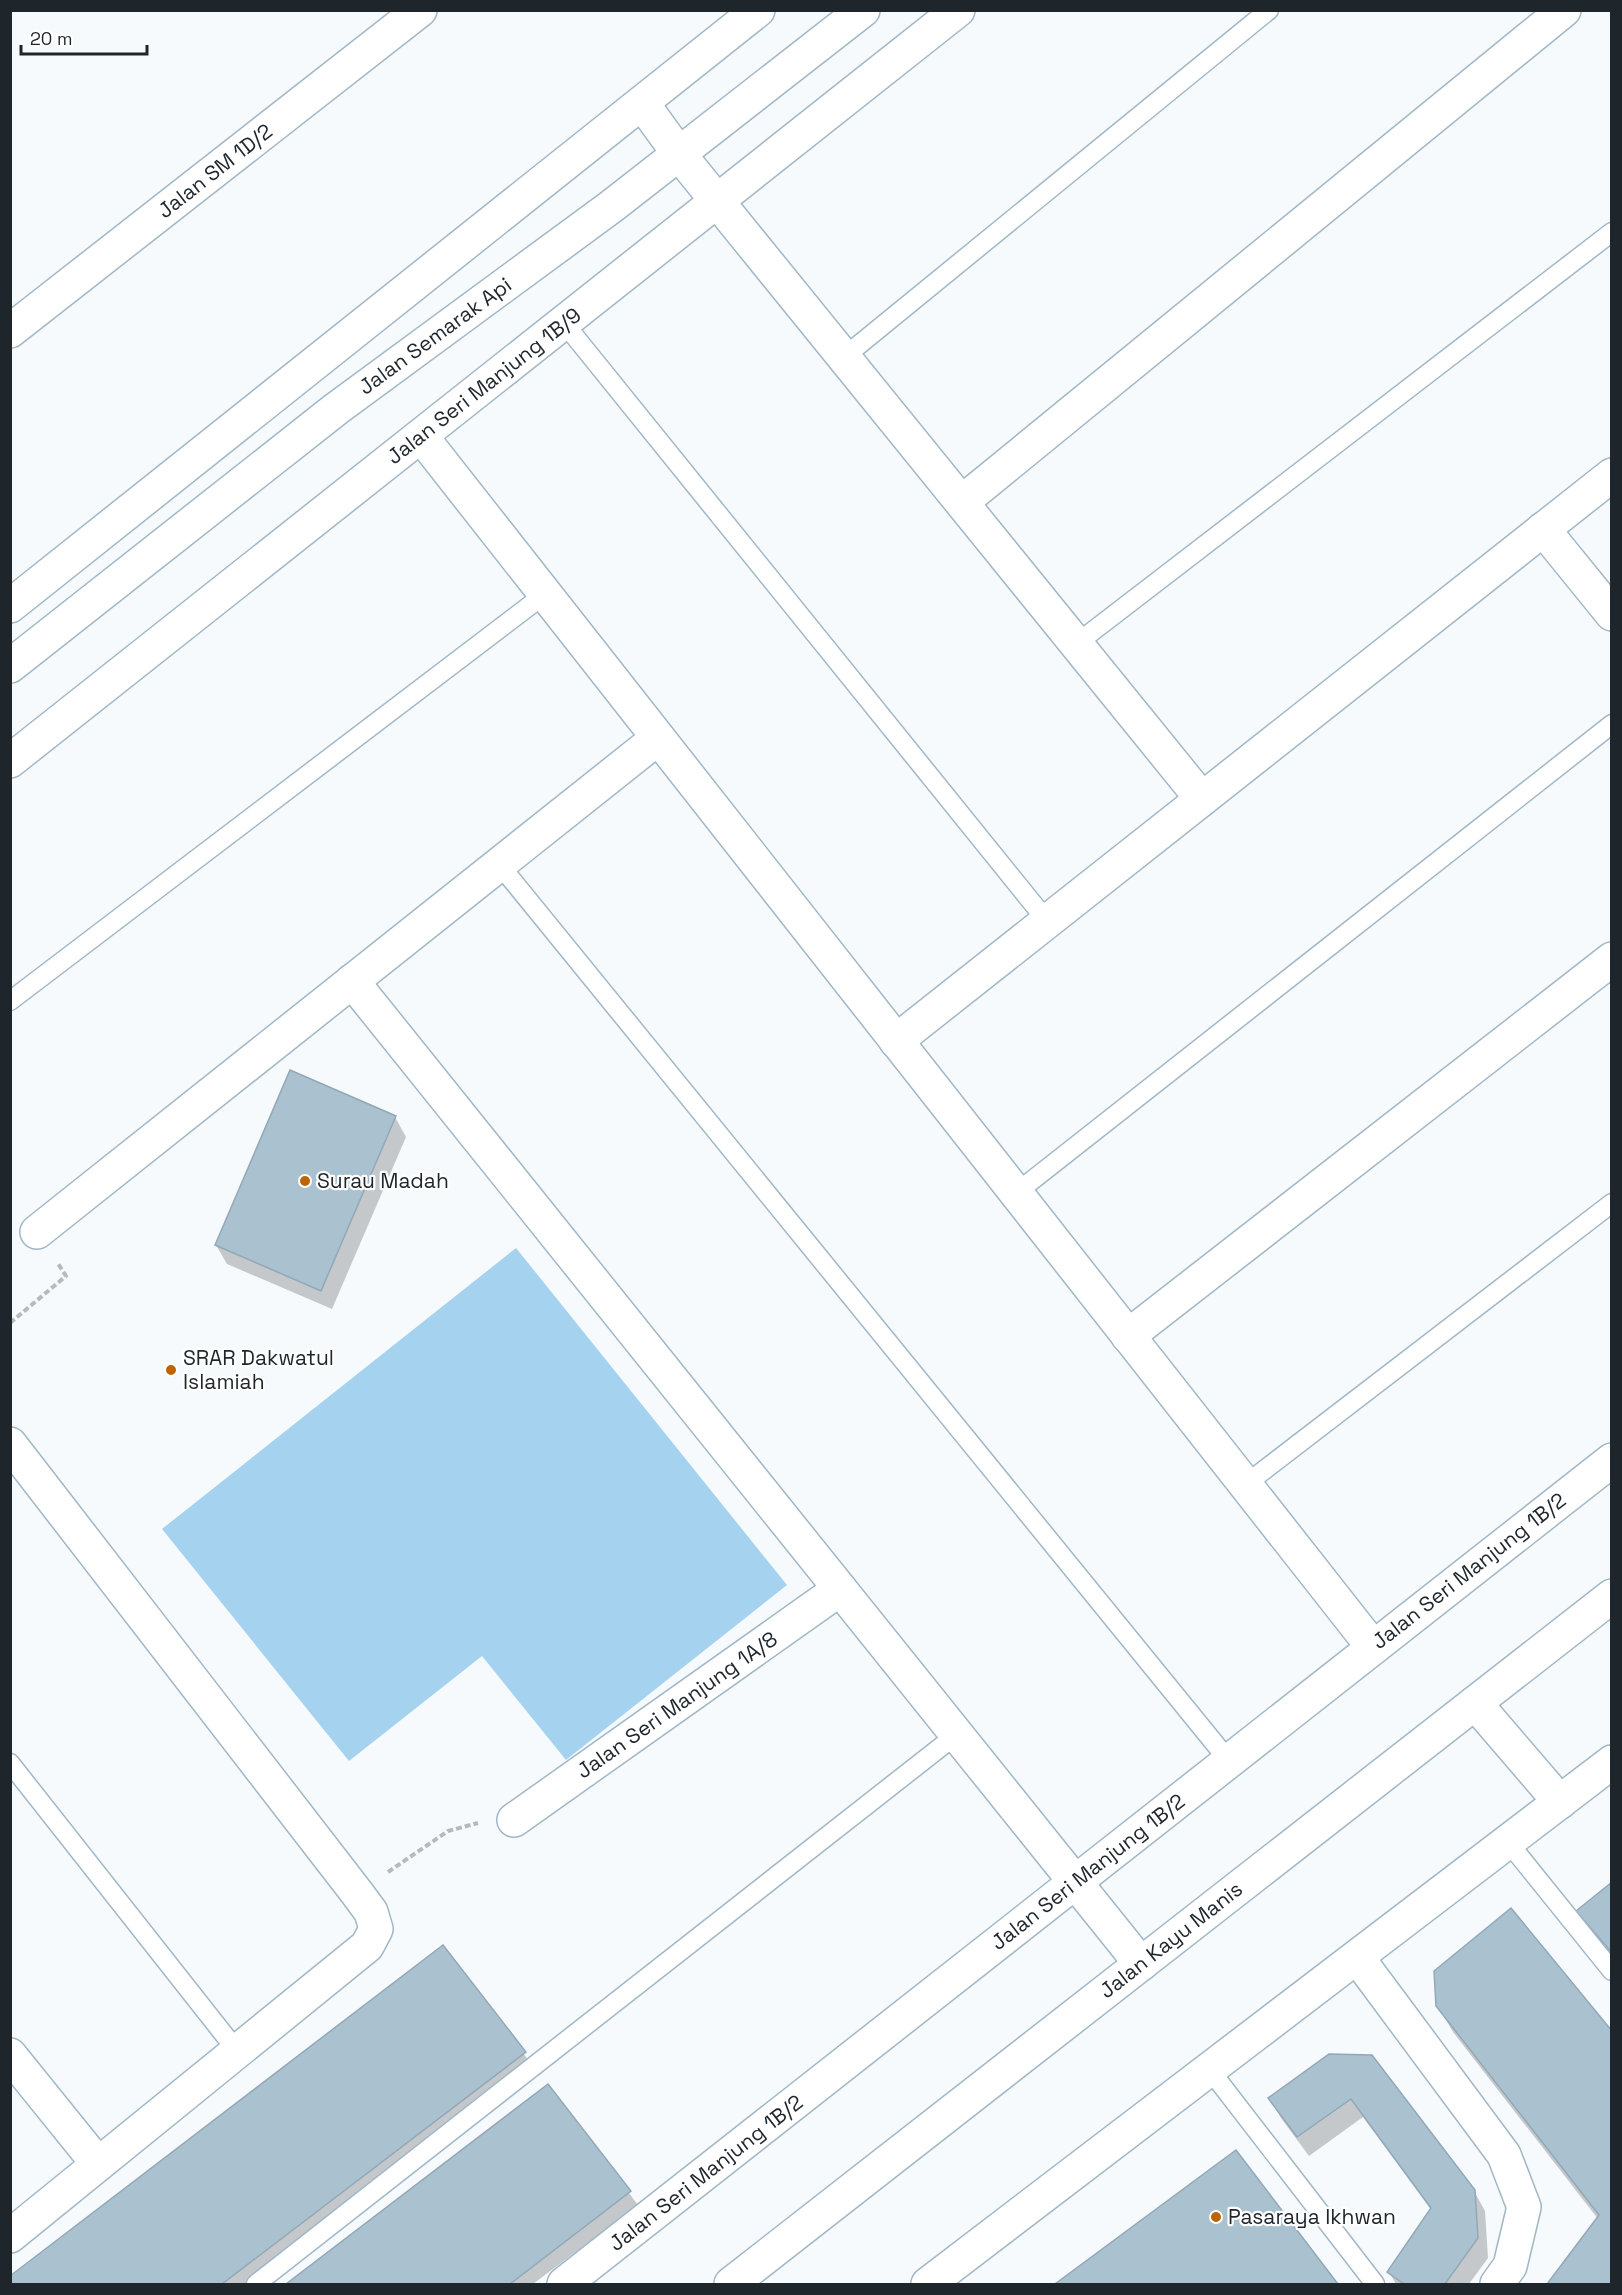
<svg xmlns="http://www.w3.org/2000/svg" width="1622" height="2295" font-family="'Space Grotesk',sans-serif">
<style>
.green{fill:#a5d2ef}
.shadow{fill:#0003}
.building{fill:#aac1cf;stroke:#92a8b7;stroke-width:1.5}
.lines{fill:none;stroke-linecap:round;stroke-linejoin:round}
.lane-casing{stroke:#a1b7c6;stroke-width:21}
.street-casing{stroke:#a1b7c6;stroke-width:36}
.secondary-casing{stroke:#a1b7c6;stroke-width:36}
.path{stroke:#b5babe;stroke-width:4;stroke-dasharray:6 3;stroke-linecap:butt}
.lane{stroke:#fff;stroke-width:18}
.street{stroke:#fff;stroke-width:33}
.secondary{stroke:#fff;stroke-width:33}
.poi-dot{fill:#bd6501;stroke:#fff;stroke-width:2}
.labels{text-anchor:middle;stroke-width:4.5;stroke-linejoin:round;paint-order:stroke}
.street-label{font-size:21px;fill:#1e262c;stroke:#fff}
.poi-label{font-size:21px;fill:#1e262c;stroke:#fff;text-anchor:start}
</style>
<rect width="100%" height="100%" fill="#f6fafd"/>
<path class="green" d="M516,1248L787,1585L566,1760L482,1656L349,1761L162,1529Z"/>
<g class="shadow">
<path d="M395,1117L406,1137L332,1309L227,1264L216,1245Z"/>
<path d="M1612,1883V1959L1592,1936L1578,1911Z"/>
<path d="M443,1947L532,2065L246,2284H10V2278Z"/>
<path d="M1438,2006L1612,2033V2284H1549L1598,2219L1453,2032Z"/>
<path d="M1330,2056L1474,2191L1485,2211L1488,2258L1469,2284H1396L1389,2272L1432,2211L1363,2117L1309,2156L1281,2118L1270,2099Z"/>
<path d="M548,2086L638,2205L533,2284H289Z"/>
<path d="M1236,2152L1336,2284H1057Z"/>
</g>
<g class="building">
<path d="M290,1070L396,1116L321,1291L215,1245Z"/>
<path d="M1612,1882V1953L1576,1911Z"/>
<path d="M1511,1908L1612,2031V2284H1547L1599,2215L1436,2006L1434,1971Z"/>
<path d="M443,1945L526,2052L222,2284H10V2276Z"/>
<path d="M1329,2054L1372,2055L1475,2190L1478,2238L1445,2284H1404L1387,2272L1431,2208L1351,2099L1297,2137L1268,2098Z"/>
<path d="M548,2084L631,2191L510,2284H286Z"/>
<path d="M1236,2150L1338,2284H1055Z"/>
</g>
<g class="lines">
<defs>
<g id="lane">
<path d="M564,323L1047,921"/>
<path d="M844,357L1269,10"/>
<path d="M1076,644L1612,232"/>
<path d="M499,864L1229,1761"/>
<path d="M10,1001L545,594"/>
<path d="M1016,1193L1612,724"/>
<path d="M1246,1484L1612,1203"/>
<path d="M10,1763L237,2051"/>
<path d="M1508,1842L1612,1971"/>
<path d="M1210,2070L1375,2284"/>
<path d="M256,2284L956,1735"/>
</g>
<g id="street">
<path d="M642,103L679,154L1202,799"/>
<path d="M10,331L420,10"/>
<path d="M421,436L1373,1647"/>
<path d="M962,502L1564,10"/>
<path d="M1543,529L1612,614"/>
<path d="M10,761L958,10"/>
<path d="M352,981L1141,1964"/>
<path d="M896,1041L1612,475"/>
<path d="M37,1232L658,738"/>
<path d="M1128,1336L1612,959"/>
<path d="M10,1444L357,1893L371,1912L376,1929L367,1946L10,2236"/>
<path d="M1475,1703L1560,1802"/>
<path d="M514,1820L840,1589"/>
<path d="M1357,1957L1504,2155L1524,2207L1510,2266L1497,2284"/>
<path d="M10,2055L98,2164"/>
<path d="M564,2284L1612,1460"/>
<path d="M928,2284L1612,1762"/>
</g>
<g id="secondary">
<path d="M10,606L758,10"/>
<path d="M10,666L336,409L612,206L863,10"/>
<path d="M731,2284L1612,1596"/>
</g>
</defs>
<use href="#lane" class="lane-casing"/>
<use href="#street" class="street-casing"/>
<use href="#secondary" class="secondary-casing"/>
<g class="path">
<path d="M10,1323L66,1276L57,1262"/>
<path d="M388,1872L448,1831L478,1823"/>
</g>
<use href="#lane" class="lane"/>
<use href="#street" class="street"/>
<use href="#secondary" class="secondary"/>
</g>
<g class="poi-dot">
<circle cx="305" cy="1181" r="6"/>
<circle cx="171" cy="1370" r="6"/>
<circle cx="1216" cy="2217" r="6"/>
</g>
<g class="labels">
<g class="street-label">
<text transform="translate(215 171) rotate(-38)" y="7">Jalan SM 1D/2</text>
<text transform="translate(435 336) rotate(-36)" y="7">Jalan Semarak Api</text>
<text transform="translate(484 386) rotate(-38)" y="7">Jalan Seri Manjung 1B/9</text>
<text transform="translate(1469 1571) rotate(-38)" y="7">Jalan Seri Manjung 1B/2</text>
<text transform="translate(677 1705) rotate(-35)" y="7">Jalan Seri Manjung 1A/8</text>
<text transform="translate(1088 1872) rotate(-38)" y="7">Jalan Seri Manjung 1B/2</text>
<text transform="translate(1171 1940) rotate(-38)" y="7">Jalan Kayu Manis</text>
<text transform="translate(706 2173) rotate(-38)" y="7">Jalan Seri Manjung 1B/2</text>
</g>
<g class="poi-label">
<text x="317" y="1188">Surau Madah</text>
<text x="183" y="1365">SRAR Dakwatul<tspan x="183" dy="24">Islamiah</tspan></text>
<text x="1228" y="2224">Pasaraya Ikhwan</text>
</g>
</g>
<rect width="1622" height="2295" fill="none" stroke="#1e262c" stroke-width="24"/>
<path d="M21 45v9h126v-9" fill="none" stroke="#1e262c" stroke-width="3"/>
<text x="30" y="45" font-size="18" fill="#1e262c" stroke="#ffffff" stroke-width="4.5" paint-order="stroke">20 m</text>
</svg>
